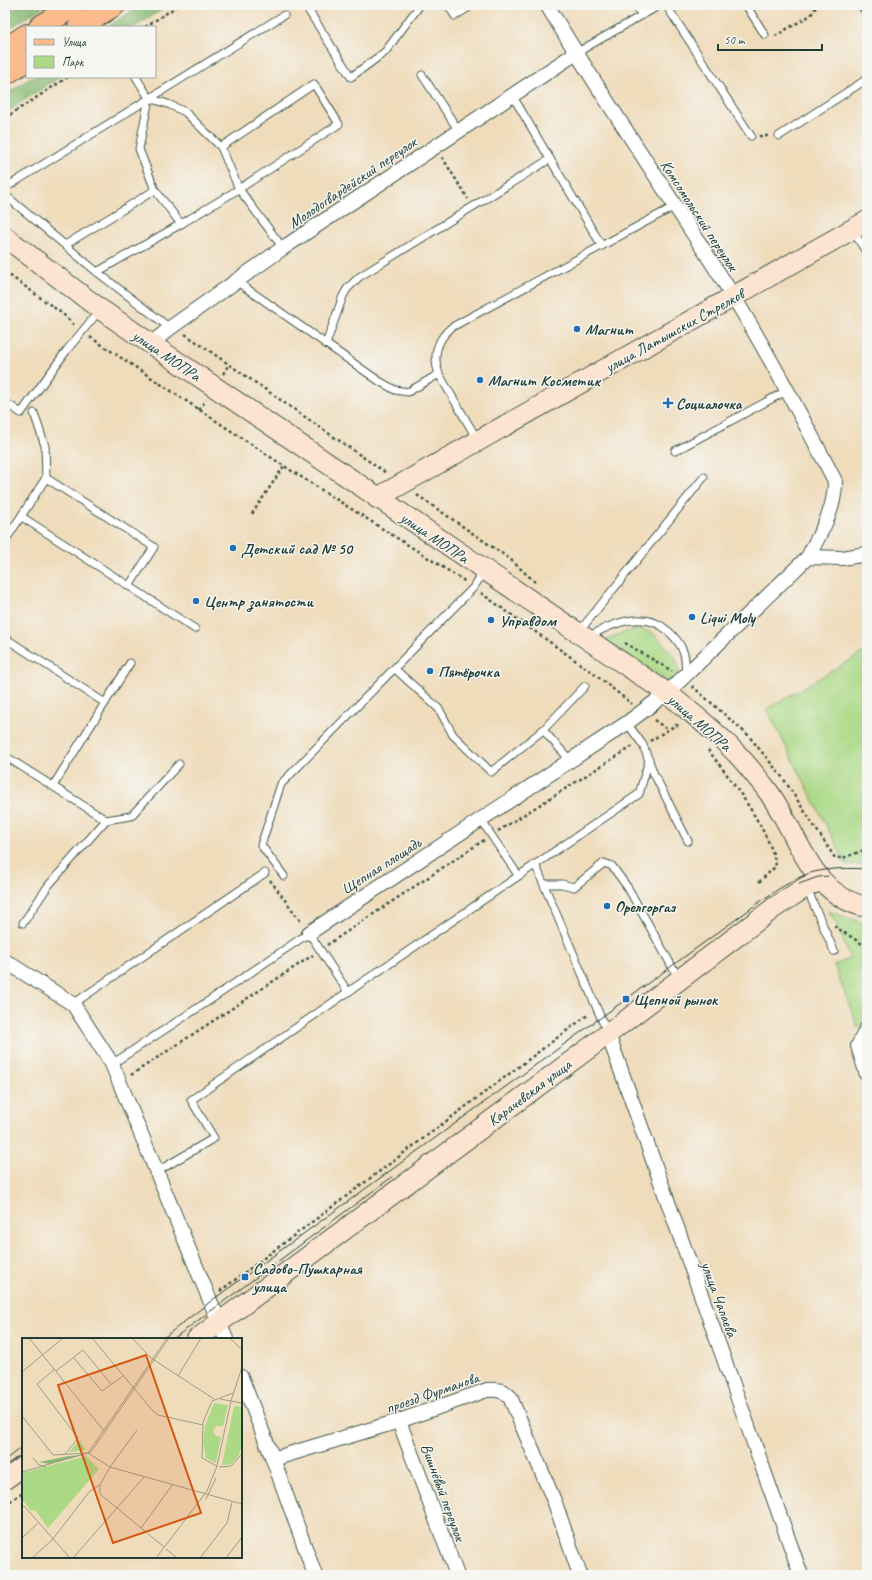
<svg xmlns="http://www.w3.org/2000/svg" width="872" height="1580" font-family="Caveat,sans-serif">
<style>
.green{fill:#abd986;stroke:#658b5d}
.forest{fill:#88b973;stroke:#547b54}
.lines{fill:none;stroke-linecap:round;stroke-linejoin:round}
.lane-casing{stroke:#3e5548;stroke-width:9}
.street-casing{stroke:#3e5548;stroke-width:16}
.secondary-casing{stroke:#3e5548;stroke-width:22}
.primary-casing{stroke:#3e5548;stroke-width:24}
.path{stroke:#3e5548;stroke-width:2.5;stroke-dasharray:3 3;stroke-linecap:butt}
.lane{stroke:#fff;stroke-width:7}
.street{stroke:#fff;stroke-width:14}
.secondary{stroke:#fde4d1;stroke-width:20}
.primary{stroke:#fbbb8d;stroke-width:22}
.tram{stroke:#1f3d34;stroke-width:1}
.poi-dot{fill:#1f6fb2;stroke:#f6f6f2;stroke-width:1.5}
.labels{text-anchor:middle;stroke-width:3;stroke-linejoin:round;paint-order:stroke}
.street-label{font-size:16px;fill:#1f3d34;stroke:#f6f6f2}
.poi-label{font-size:16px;font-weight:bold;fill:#1f3d34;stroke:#f6f6f2;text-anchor:start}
.inset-road{fill:none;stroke:#9c9c85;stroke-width:1}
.view{fill:#d45610;fill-opacity:0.15;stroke:#d45610;stroke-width:2}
.inset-edge{fill:none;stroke:#1f3d34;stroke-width:2}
</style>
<rect width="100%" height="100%" fill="#f6f6f2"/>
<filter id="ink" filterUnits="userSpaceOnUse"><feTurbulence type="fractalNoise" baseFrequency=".025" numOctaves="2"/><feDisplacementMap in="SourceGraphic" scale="8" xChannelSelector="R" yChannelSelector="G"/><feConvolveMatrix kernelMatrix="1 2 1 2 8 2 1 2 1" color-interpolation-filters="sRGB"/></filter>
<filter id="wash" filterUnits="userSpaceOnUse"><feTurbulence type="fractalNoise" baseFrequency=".012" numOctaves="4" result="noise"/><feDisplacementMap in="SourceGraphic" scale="16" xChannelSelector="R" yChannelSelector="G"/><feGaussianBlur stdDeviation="0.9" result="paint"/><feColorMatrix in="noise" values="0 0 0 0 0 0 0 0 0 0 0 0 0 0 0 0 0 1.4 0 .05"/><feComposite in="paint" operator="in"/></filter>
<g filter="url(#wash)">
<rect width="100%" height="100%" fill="#efdcbb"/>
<g class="green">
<path d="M639,629L653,633L675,657L679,672L668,682L606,640L625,632Z"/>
<path d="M867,650V865L846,864L767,709Z"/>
<path d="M828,911L867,924V1023L858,1028L834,965L850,958L836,923Z"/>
</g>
<g class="forest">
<path d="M21,5H46L5,31V15Z"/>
<path d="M140,5H169L135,27H107Z"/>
<path d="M32,77H59L5,113V95Z"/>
</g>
</g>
<g filter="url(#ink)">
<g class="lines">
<defs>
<g id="lane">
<path d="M305,5L351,77L385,52L420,5"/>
<path d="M448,5L455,16L472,5"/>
<path d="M635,5L642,15"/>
<path d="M666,5L751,136"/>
<path d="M746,5L765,35"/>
<path d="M861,5L867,14"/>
<path d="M5,8L9,5"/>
<path d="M576,53L660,5"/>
<path d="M422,75L459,131"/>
<path d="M136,77L149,98L168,104L185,112L221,147L239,189L283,248"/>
<path d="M149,98L139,149L155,190L181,224"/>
<path d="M779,136L867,79"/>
<path d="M550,159L602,246"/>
<path d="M5,188L284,15"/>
<path d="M5,195L97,272L170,328"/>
<path d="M853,231L867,253"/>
<path d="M65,245L155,190"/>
<path d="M97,272L181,224L239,189L339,124L314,84L221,147"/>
<path d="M236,281L379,381L395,390L408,392L439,374C432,356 437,339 452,327L675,206"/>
<path d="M326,344L343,296L347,289L359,277L550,159L512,95"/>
<path d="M439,374L477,439"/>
<path d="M5,402L21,413L67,350L99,311"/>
<path d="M675,451L788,390"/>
<path d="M22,517L129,586L154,547L46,478"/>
<path d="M5,541L46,478L45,446L34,413"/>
<path d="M129,586L195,629"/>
<path d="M578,633L704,477"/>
<path d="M588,637C612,623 645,609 668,631C675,637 681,644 684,654C686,660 685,669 686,675"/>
<path d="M5,638L105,703"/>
<path d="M395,669L439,709L453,735L491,772L543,730L585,686"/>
<path d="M627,723L643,745L654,774L688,841"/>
<path d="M543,730L570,760"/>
<path d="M5,756L106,820L48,886L23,923"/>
<path d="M53,786L130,663"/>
<path d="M106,820L131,816L179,764"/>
<path d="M481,820L518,875"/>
<path d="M535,864L607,1032"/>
<path d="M284,876L261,845L281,784L473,588L485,571"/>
<path d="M544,884H562L574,887L604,863L612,866L628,888L679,979"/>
<path d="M807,889L834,951"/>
<path d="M348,992L639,794L649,760"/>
<path d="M73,1004L265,873"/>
<path d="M112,1064L213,998L309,933L348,992L191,1100L214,1138L158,1171"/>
</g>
<g id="street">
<path d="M547,5C606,104 672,198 733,296C770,356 803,419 835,481C835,511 821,531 808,557"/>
<path d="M151,344L170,328L283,248L576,53"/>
<path d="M309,933L627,723L667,693L808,557L842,558L867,554"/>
<path d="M5,961L73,1004L112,1064L226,1339"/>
<path d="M867,1028L858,1046L867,1075"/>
<path d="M608,1034L801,1575"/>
<path d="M241,1377L273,1459L315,1575"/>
<path d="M399,1421L457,1575"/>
<path d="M273,1459L399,1421L487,1390C497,1389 503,1390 510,1397L555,1503L580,1575"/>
</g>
<g id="secondary">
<path d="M5,237L100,309L151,344L667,693C691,712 715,731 736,753C746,763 755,775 764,786C798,828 807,895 867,907"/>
<path d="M377,498L867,221"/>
<path d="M197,1339L608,1034L775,907L806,887L821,880"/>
<path d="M5,1479L23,1466"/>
</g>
<g id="primary">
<path d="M40,27L75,5"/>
<path d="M79,27L114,5"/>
<path d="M5,49L27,35"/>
<path d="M5,74L27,60"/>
</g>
</defs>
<use href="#lane" class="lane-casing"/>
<use href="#street" class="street-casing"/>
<use href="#secondary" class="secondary-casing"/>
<use href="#primary" class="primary-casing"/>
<g class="path">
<path d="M145,27L179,5"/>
<path d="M775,36L811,15L817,5"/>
<path d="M5,118L68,77"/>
<path d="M759,136H770"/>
<path d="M442,157L468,199"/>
<path d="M5,272L63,314L75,326"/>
<path d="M185,334L386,473"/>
<path d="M90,337L284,466L466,582"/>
<path d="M223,374L229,364"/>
<path d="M199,410L206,400"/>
<path d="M417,495L510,559L535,582"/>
<path d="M252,514L284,466"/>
<path d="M481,593L593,673L632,704"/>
<path d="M625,643L672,671"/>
<path d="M692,686L748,735L783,778L835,858H843L867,849"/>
<path d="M654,720L668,730"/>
<path d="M650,741L676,725L681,726"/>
<path d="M708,750C730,778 771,832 776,866L759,882"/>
<path d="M498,831L633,746"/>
<path d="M270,880L302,923"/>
<path d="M834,926L867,947"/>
<path d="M327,945L484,840"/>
<path d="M131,1075L313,955"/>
<path d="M220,1291L589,1014"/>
<path d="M5,1505L23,1492"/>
</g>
<use href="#lane" class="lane"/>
<use href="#street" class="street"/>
<use href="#secondary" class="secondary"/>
<use href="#primary" class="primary"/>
<g class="tram">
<path d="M799,884L818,877L828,876"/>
<path d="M162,1339L211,1301L768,896C782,887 798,876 814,872C831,868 850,868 867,869"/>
<path d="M173,1339L392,1177"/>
<path d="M5,1460L23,1446"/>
<path d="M5,1468L23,1454"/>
</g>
</g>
</g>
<g class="poi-dot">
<circle cx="577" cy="329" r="4"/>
<circle cx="480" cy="380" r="4"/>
<path d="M666 397h4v4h4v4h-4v4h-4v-4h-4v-4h4z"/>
<circle cx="233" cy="548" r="4"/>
<circle cx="196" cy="601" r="4"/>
<circle cx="692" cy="617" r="4"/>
<circle cx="491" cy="620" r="4"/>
<circle cx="430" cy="671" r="4"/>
<circle cx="607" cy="906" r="4"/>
<rect x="622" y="995" width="8" height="8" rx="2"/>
<rect x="241" y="1273" width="8" height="8" rx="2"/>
</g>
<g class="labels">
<g class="street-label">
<text transform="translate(352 182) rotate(-34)" y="6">Молодогвардейский переулок</text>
<text transform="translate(700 215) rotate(57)" y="6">Комсомольский переулок</text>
<text transform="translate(674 330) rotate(-29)" y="6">улица Латышских Стрелков</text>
<text transform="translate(167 355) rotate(34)" y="6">улица МОПРа</text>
<text transform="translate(435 537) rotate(34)" y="6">улица МОПРа</text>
<text transform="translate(700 722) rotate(41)" y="6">улица МОПРа</text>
<text transform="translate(381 865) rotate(-33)" y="6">Щепная площадь</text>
<text transform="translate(529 1092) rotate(-37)" y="6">Карачевская улица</text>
<text transform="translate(720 1299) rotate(70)" y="6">улица Чапаева</text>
<text transform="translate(432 1392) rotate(-19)" y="6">проезд Фурманова</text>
<text transform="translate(444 1492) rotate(70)" y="6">Вишнёвый переулок</text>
</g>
<g class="poi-label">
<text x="585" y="335">Магнит</text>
<text x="488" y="386">Магнит Косметик</text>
<text x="676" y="409">Социалочка</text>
<text x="241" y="554">Детский сад № 50</text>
<text x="204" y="607">Центр занятости</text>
<text x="700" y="623">Liqui Moly</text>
<text x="499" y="626">Управдом</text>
<text x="438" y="677">Пятёрочка</text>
<text x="615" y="912">Орелгоргаз</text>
<text x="634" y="1005">Щепной рынок</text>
<text x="253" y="1274">Садово-Пушкарная<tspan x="253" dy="18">улица</tspan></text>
</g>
</g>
<g transform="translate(22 1338)">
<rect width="220" height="220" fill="#efdcbb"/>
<path d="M192,65L206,67L201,88H194L191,92L193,97L199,99L194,125L184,120L181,105L183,88ZM212,68L220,69V107L216,119L209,126L202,127H200ZM57,102L64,112L47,114ZM64,118L77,131L26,190L13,172L9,173L0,161V135Z" fill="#abd986"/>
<path d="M61,117L27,126L17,124L47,118Z" fill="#88b973"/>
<path class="inset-road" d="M7,0L82,93M70,0L130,72L136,77L181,87M110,0L129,20L192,61M208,0L220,12M51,19L80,53L101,38M33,31L15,46L56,100L43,116M34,33L61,12L89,46M0,34L41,0M156,38L179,0M198,61L220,65M0,78L31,117L66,115M66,115L88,129L220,166M66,115L145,0M11,120L17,127L24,129M195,128L180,120L181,84L190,63L211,55M197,129L209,128L220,116M0,134L69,114L147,0M78,147V156L142,209M184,161L194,140M0,168L3,169L48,220M119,190L151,146M0,200L16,185M144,211L155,220M10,220L30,202L68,153L78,147L88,129L115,92M51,220L123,138M134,220L185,153L195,128L209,63L220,29M178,220L205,185L210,164M204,220L220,199"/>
<path class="view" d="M124,17L179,175L91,205L36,47Z"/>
<rect width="220" height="220" class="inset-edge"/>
</g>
<rect width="872" height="1580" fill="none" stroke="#f6f6f2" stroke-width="20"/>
<rect x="26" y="26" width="130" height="52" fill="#f6f6f2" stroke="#a0aca6"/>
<rect x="34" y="39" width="20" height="6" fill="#fbbb8d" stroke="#a0aca6"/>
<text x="62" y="46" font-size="12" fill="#1f3d34">Улица</text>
<rect x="34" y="56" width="20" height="12" fill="#abd986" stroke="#a0aca6"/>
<text x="62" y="66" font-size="12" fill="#1f3d34">Парк</text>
<path d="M718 44v6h104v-6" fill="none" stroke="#1f3d34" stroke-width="2"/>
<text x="724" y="44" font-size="12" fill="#1f3d34" stroke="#f6f6f2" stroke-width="3" paint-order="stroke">50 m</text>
</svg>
